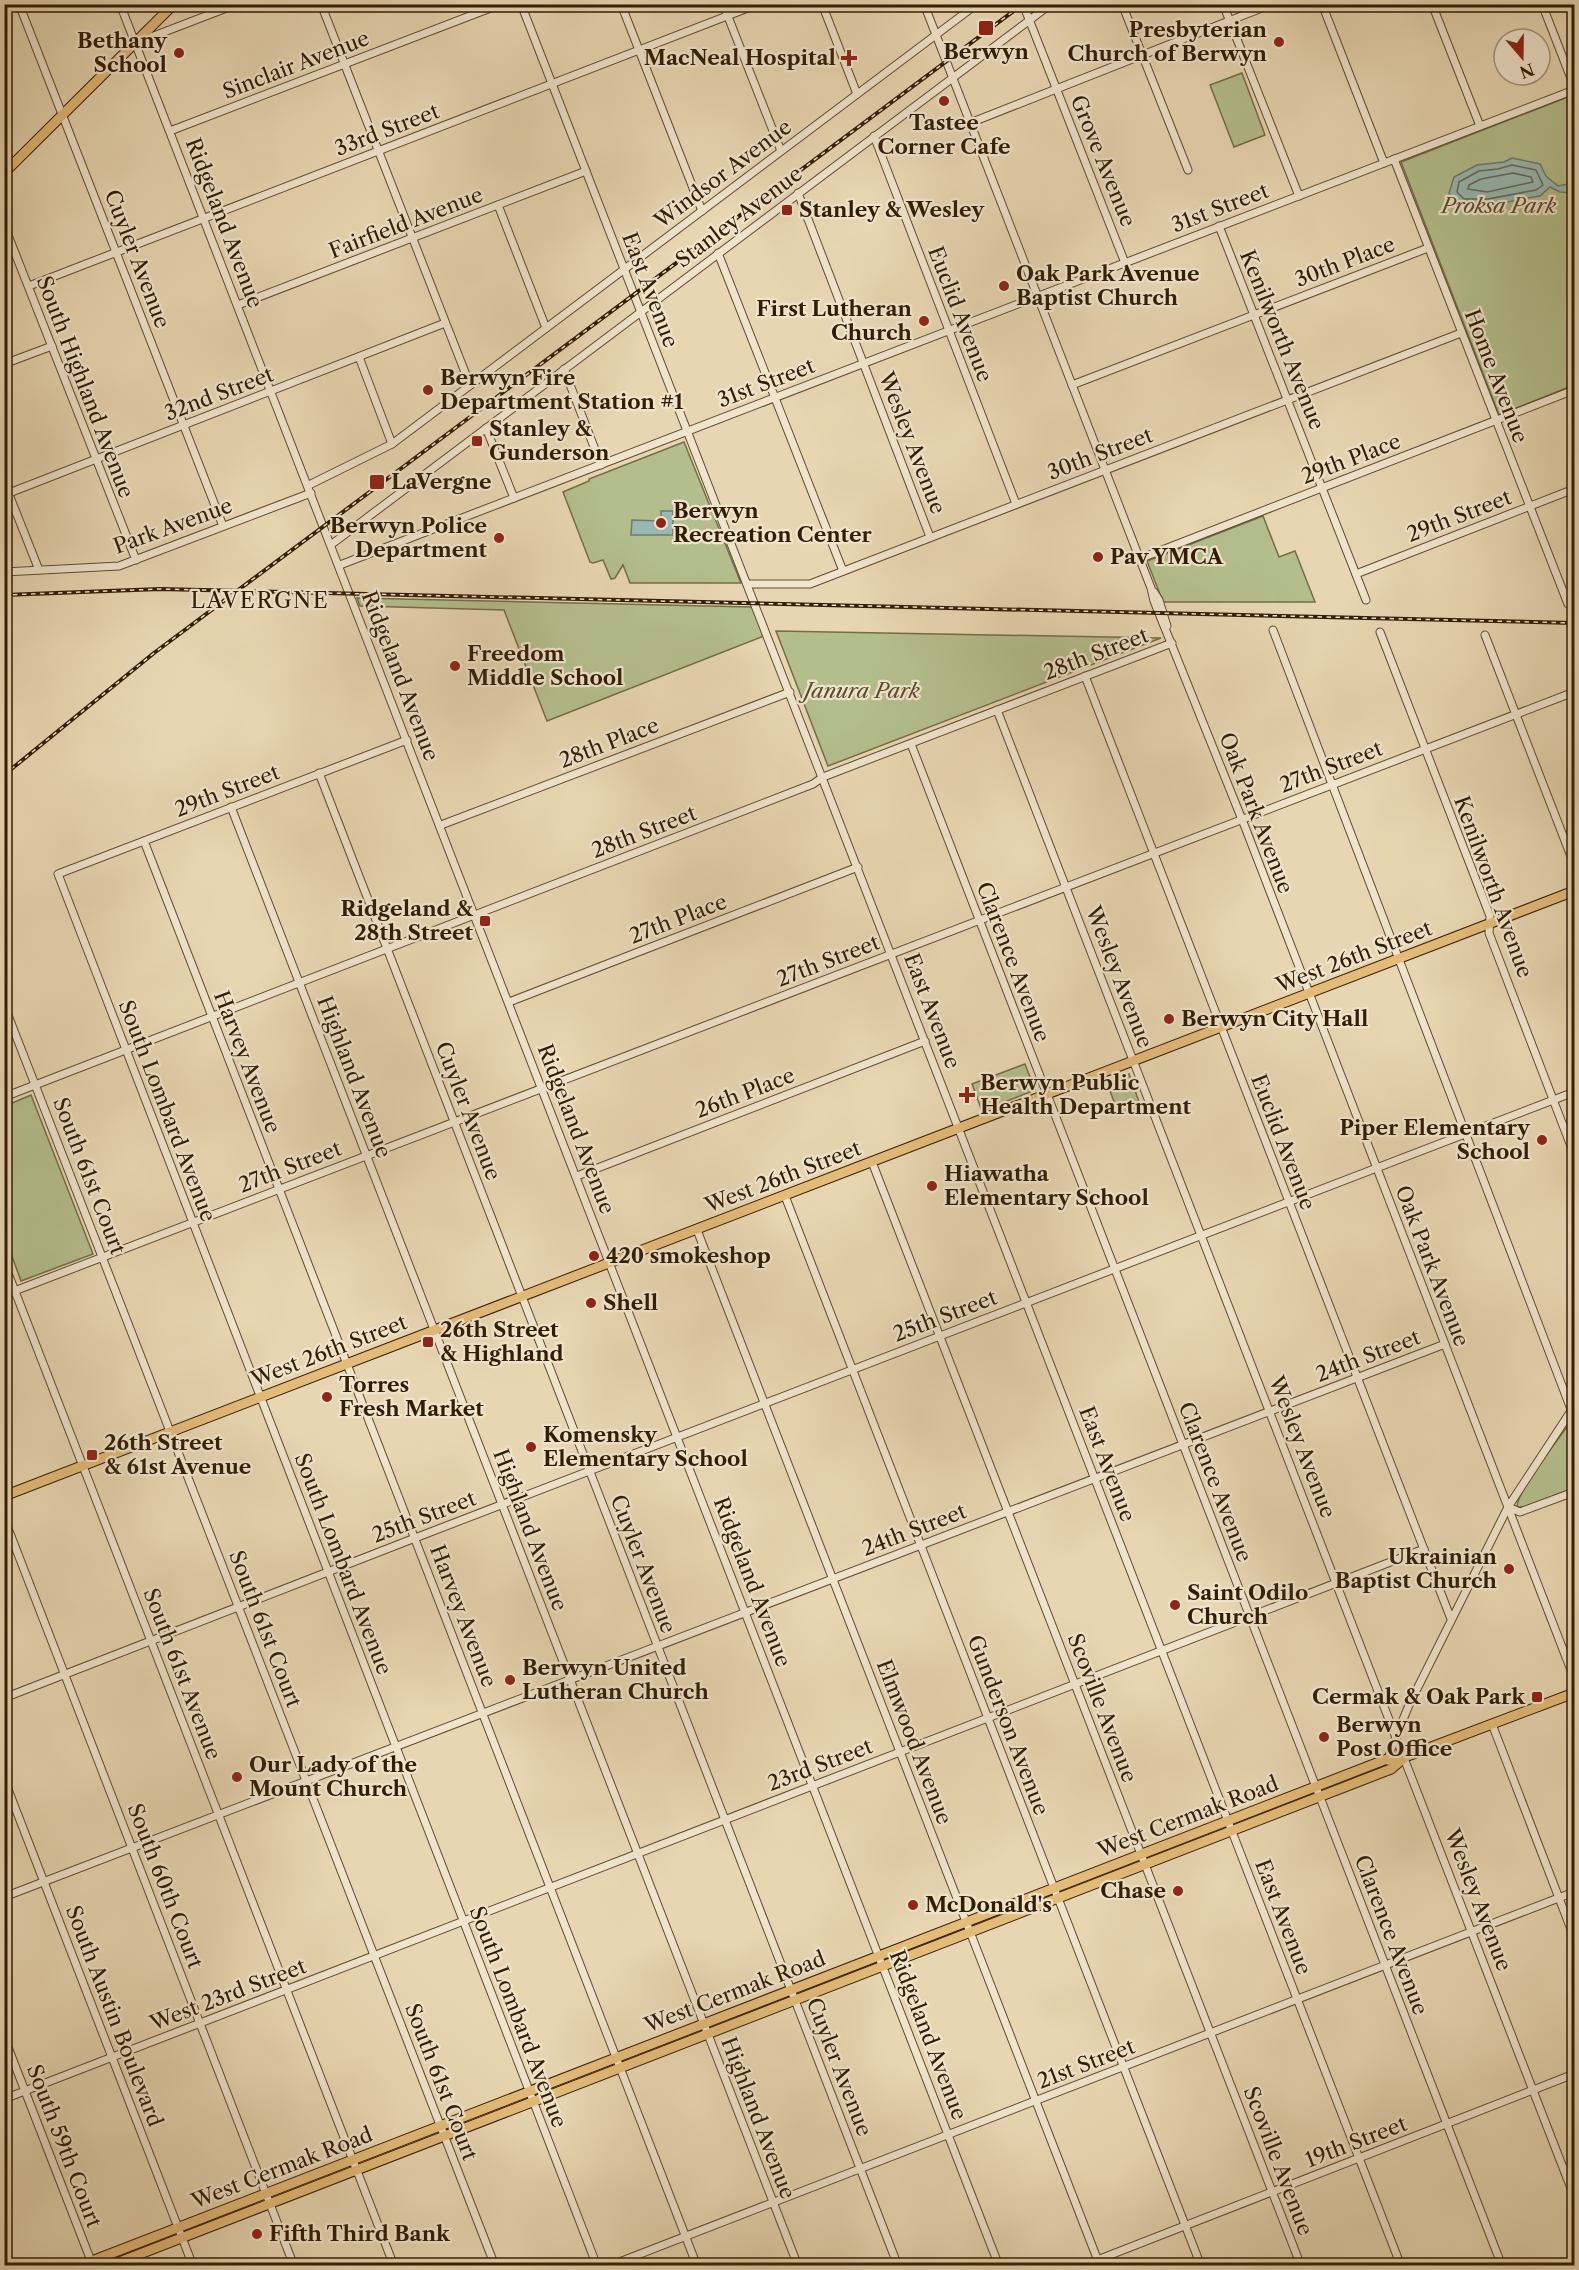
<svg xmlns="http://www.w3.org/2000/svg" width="1579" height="2270" font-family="'Libre Caslon Text',serif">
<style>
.green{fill:#b4be8d;stroke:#736e48;stroke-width:1.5}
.water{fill:#98b8b1;stroke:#6f7a6c;stroke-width:1.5}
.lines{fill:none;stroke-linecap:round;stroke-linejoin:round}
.shore{stroke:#656a5a;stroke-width:1.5}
.minor-casing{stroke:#604b30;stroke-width:9}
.major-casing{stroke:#321d04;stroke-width:11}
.minor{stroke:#f0e4cd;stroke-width:7}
.major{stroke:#e4bb79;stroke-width:9}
.rail-casing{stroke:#321d04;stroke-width:4}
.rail{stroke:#f0e4cd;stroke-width:1.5;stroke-dasharray:4.5;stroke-linecap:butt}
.poi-dot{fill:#8f2418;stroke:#f0e4cd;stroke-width:2}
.labels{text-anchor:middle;stroke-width:4.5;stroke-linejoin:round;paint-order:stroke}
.poi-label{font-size:21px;font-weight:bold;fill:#321d04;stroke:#f0e4cd;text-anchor:start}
.street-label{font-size:21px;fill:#321d04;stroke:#f0e4cd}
.park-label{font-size:21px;font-style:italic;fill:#594d2d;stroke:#f0e4cd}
.neighbourhood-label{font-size:22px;letter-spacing:1.5px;fill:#321d04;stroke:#f0e4cd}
</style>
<rect width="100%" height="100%" fill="#e8d6b2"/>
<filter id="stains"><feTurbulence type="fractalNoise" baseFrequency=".00333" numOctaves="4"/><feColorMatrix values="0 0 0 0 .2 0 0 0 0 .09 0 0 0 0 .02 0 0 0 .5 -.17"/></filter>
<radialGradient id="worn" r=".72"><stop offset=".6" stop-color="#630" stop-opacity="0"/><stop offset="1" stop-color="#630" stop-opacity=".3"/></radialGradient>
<g class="green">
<path d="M1242,73L1265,135L1234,147L1210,85Z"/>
<path d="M1573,95L1574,385L1499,415L1401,162Z"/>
<path d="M684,442L741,583H630L623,565L615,578L611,579L603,560L593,563L590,562L563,492L589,481V479Z"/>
<path d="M1263,516L1279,557L1295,551L1315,602H1163L1147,561Z"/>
<path d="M357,598L752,607L764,636L547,721L504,610L360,606Z"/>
<path d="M776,631L1161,638L828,766Z"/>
<path d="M1025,1064L1035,1090L982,1111L972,1084Z"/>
<path d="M1129,1074L1141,1107L1119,1115L1107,1083Z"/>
<path d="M31,1095L93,1254L21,1281L5,1237V1106Z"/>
<path d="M1571,1427L1574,1429V1488L1524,1507H1517C1517,1491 1555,1444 1566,1428Z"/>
</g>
<g class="water">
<path d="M1512,158L1540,164L1546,176L1558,186L1574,183V193L1560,192L1550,187L1540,196L1533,197L1488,206L1476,204L1462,206L1449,193L1454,177L1477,165L1504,162Z"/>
<path d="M661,511H673V535H631L632,520L661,521Z"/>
</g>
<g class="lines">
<g class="shore">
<path d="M1512,165L1536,170L1543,185L1536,190L1488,199H1464L1457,192L1459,182L1479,171L1498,169Z"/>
<path d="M1513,173L1531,177L1533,182L1487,192L1468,189L1469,185L1481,179Z"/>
</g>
<defs>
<g id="minor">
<path d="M19,4L223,526"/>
<path d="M120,4L999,2266"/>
<path d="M321,4L470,385"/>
<path d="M521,4L1401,2266"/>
<path d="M621,4L702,211"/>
<path d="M723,4L781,151"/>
<path d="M822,4L857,94"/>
<path d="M924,4L1151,588L1154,601L1245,827L1574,1678"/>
<path d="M1023,4L1125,263"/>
<path d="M1122,4L1188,170"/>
<path d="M1223,4L1299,196"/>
<path d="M1322,4L1384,163"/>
<path d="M1432,4L1480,126"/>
<path d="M1542,4L1574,86"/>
<path d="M138,42L237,4"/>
<path d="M970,123L1272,4"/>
<path d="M170,131L501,4"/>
<path d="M874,136L1016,504"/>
<path d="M1394,159L1568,604"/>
<path d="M798,193L930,537"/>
<path d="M498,205L546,328"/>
<path d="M4,225L136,560"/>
<path d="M1219,226L1366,600"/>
<path d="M718,253L843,571"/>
<path d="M29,286L758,4"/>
<path d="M238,305L586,171"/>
<path d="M359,357L392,444"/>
<path d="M4,364L52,346"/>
<path d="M564,369L601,465"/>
<path d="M1072,385L1428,248"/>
<path d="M486,428L514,498"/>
<path d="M4,482L39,570"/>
<path d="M309,485L392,444L977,4"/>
<path d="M4,495L445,323"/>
<path d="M332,544L1051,4"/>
<path d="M1139,559L1574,390"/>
<path d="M340,565L1574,90"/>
<path d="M4,572L119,566L311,493"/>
<path d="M1356,574L1574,489"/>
<path d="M747,584H810L1461,333"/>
<path d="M1154,592L1159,600L1167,626"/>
<path d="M1273,630L1574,1417"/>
<path d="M1380,632L1490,916L1489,933L1574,1154"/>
<path d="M1485,635L1574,864"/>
<path d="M1085,676L1451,1619"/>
<path d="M997,710L1574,2196"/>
<path d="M407,740L58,874L597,2266"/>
<path d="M911,744L1502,2266"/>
<path d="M319,773L898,2266"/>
<path d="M231,807L798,2266"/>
<path d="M441,825L790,692"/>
<path d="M144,841L697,2266"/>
<path d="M509,1002L858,867"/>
<path d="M4,1005L495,2266"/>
<path d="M4,1097L813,784L823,777L1172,643"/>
<path d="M872,1162L1301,2266"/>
<path d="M577,1176L925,1041"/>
<path d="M785,1196L1201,2266"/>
<path d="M697,1230L1100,2266"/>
<path d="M4,1263L394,2266"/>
<path d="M4,1295L1574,692"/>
<path d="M1508,1507L1520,1512L1574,1492"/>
<path d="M4,1518L294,2266"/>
<path d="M4,1698L415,1538L1574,1092"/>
<path d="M1492,1724L1574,1937"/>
<path d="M1388,1761L1391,1749L1409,1705L1508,1507L1573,1408"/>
<path d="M4,1779L193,2266"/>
<path d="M4,1897L1445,1344"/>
<path d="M4,2037L93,2266"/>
<path d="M4,2099L1424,1549"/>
<path d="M609,2266L1574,1892"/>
<path d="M1082,2266L1574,2074"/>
</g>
<g id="major">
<path d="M4,173L174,4"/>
<path d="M4,1496L1574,891"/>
<path d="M79,2266L1387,1759L1405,1757L1574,1693"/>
<path d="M109,2266L1360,1781L1391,1769L1404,1758"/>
</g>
</defs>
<use href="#minor" class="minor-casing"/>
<use href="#major" class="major-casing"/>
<use href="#minor" class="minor"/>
<use href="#major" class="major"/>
<defs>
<g id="rail">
<path d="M4,595L160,589L1574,623"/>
<path d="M4,775L154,653L1023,4"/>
</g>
</defs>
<use href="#rail" class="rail-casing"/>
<use href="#rail" class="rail"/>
</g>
<g class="poi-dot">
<rect x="978" y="20" width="16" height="16" rx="3"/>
<circle cx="1279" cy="42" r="6"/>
<circle cx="179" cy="53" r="6"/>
<path d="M846 49h6v6h6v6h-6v6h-6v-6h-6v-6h6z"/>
<circle cx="944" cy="101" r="6"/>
<rect x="781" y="204" width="12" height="12" rx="3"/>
<circle cx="1004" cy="286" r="6"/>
<circle cx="924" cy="321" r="6"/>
<circle cx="428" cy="390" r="6"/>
<rect x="471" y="435" width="12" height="12" rx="3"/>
<rect x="369" y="474" width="16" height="16" rx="3"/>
<circle cx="661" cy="523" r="6"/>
<circle cx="499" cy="538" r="6"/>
<circle cx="1098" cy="557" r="6"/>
<circle cx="455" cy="666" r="6"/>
<rect x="479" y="915" width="12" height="12" rx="3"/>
<circle cx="1169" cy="1019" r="6"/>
<path d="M964 1086h6v6h6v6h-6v6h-6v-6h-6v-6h6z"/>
<circle cx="1542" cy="1140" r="6"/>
<circle cx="932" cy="1186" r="6"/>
<circle cx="594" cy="1256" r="6"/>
<circle cx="591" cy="1303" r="6"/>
<rect x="422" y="1336" width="12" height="12" rx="3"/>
<circle cx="327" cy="1397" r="6"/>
<circle cx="531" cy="1447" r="6"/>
<rect x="86" y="1449" width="12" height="12" rx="3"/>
<circle cx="1509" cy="1569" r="6"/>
<circle cx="1175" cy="1605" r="6"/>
<circle cx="510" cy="1680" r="6"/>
<rect x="1531" y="1691" width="12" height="12" rx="3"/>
<circle cx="1324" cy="1737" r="6"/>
<circle cx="237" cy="1777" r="6"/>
<circle cx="1178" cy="1891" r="6"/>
<circle cx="913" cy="1905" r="6"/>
<circle cx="257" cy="2234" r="6"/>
</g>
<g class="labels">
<g class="poi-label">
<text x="1267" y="37" text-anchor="end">Presbyterian<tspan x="1267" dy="24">Church of Berwyn</tspan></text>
<text x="167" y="48" text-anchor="end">Bethany<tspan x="167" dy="24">School</tspan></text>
<text x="986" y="59" text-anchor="middle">Berwyn</text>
<text x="836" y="65" text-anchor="end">MacNeal Hospital</text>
<text x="944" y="130" text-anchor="middle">Tastee<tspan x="944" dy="24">Corner Cafe</tspan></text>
<text x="799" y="217">Stanley &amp; Wesley</text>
<text x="1016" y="281">Oak Park Avenue<tspan x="1016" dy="24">Baptist Church</tspan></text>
<text x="912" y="316" text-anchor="end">First Lutheran<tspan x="912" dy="24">Church</tspan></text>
<text x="440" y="385">Berwyn Fire<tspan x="440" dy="24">Department Station #1</tspan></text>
<text x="489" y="436">Stanley &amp;<tspan x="489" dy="24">Gunderson</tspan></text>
<text x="391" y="489">LaVergne</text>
<text x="673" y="518">Berwyn<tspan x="673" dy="24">Recreation Center</tspan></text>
<text x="487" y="533" text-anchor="end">Berwyn Police<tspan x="487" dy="24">Department</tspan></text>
<text x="1110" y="564">Pav YMCA</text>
<text x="467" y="661">Freedom<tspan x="467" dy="24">Middle School</tspan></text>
<text x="473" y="916" text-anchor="end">Ridgeland &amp;<tspan x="473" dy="24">28th Street</tspan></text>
<text x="1181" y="1026">Berwyn City Hall</text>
<text x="980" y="1090">Berwyn Public<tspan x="980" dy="24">Health Department</tspan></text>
<text x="1530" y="1135" text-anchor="end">Piper Elementary<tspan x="1530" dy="24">School</tspan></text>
<text x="944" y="1181">Hiawatha<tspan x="944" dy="24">Elementary School</tspan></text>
<text x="606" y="1263">420 smokeshop</text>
<text x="603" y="1310">Shell</text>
<text x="440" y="1337">26th Street<tspan x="440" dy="24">&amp; Highland</tspan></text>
<text x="339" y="1392">Torres<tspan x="339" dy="24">Fresh Market</tspan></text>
<text x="543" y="1442">Komensky<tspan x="543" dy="24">Elementary School</tspan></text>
<text x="104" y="1450">26th Street<tspan x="104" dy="24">&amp; 61st Avenue</tspan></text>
<text x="1497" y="1564" text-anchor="end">Ukrainian<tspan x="1497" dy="24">Baptist Church</tspan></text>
<text x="1187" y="1600">Saint Odilo<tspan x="1187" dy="24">Church</tspan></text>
<text x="522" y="1675">Berwyn United<tspan x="522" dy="24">Lutheran Church</tspan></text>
<text x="1525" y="1704" text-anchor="end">Cermak &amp; Oak Park</text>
<text x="1336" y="1732">Berwyn<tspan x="1336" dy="24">Post Office</tspan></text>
<text x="249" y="1772">Our Lady of the<tspan x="249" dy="24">Mount Church</tspan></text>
<text x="1166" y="1898" text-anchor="end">Chase</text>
<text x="925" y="1912">McDonald's</text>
<text x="269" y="2241">Fifth Third Bank</text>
</g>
<g class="street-label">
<text transform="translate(296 65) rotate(-21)" y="7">Sinclair Avenue</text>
<text transform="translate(387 130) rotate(-21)" y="7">33rd Street</text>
<text transform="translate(1103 161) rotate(68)" y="7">Grove Avenue</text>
<text transform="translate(723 174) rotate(-37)" y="7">Windsor Avenue</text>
<text transform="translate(1220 208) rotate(-21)" y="7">31st Street</text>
<text transform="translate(739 217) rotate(-37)" y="7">Stanley Avenue</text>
<text transform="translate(224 223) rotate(69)" y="7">Ridgeland Avenue</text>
<text transform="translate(406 223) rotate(-21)" y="7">Fairfield Avenue</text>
<text transform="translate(137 259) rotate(69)" y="7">Cuyler Avenue</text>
<text transform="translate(1345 262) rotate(-21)" y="7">30th Place</text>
<text transform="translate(650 290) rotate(69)" y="7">East Avenue</text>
<text transform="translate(960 314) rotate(69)" y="7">Euclid Avenue</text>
<text transform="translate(1282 340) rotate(68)" y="7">Kenilworth Avenue</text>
<text transform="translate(1496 376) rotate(69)" y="7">Home Avenue</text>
<text transform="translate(766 383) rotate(-21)" y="7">31st Street</text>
<text transform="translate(85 387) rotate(69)" y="7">South Highland Avenue</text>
<text transform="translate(219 394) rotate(-21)" y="7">32nd Street</text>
<text transform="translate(912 443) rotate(69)" y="7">Wesley Avenue</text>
<text transform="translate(1100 454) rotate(-21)" y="7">30th Street</text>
<text transform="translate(1351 459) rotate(-21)" y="7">29th Place</text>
<text transform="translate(1459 516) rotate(-21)" y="7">29th Street</text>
<text transform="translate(173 526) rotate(-20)" y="7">Park Avenue</text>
<text transform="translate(1096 654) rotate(-21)" y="7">28th Street</text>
<text transform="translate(400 676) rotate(69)" y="7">Ridgeland Avenue</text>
<text transform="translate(609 743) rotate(-21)" y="7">28th Place</text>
<text transform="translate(1331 767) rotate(-21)" y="7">27th Street</text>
<text transform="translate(227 791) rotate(-21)" y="7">29th Street</text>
<text transform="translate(1256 813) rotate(69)" y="7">Oak Park Avenue</text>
<text transform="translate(644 832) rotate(-21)" y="7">28th Street</text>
<text transform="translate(1493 887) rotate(70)" y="7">Kenilworth Avenue</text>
<text transform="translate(678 919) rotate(-21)" y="7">27th Place</text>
<text transform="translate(1354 957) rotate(-21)" y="7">West 26th Street</text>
<text transform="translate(828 961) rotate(-21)" y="7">27th Street</text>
<text transform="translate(1013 962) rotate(69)" y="7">Clarence Avenue</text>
<text transform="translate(1119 977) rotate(69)" y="7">Wesley Avenue</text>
<text transform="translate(932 1011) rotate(69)" y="7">East Avenue</text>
<text transform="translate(247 1062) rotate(69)" y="7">Harvey Avenue</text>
<text transform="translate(354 1077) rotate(69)" y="7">Highland Avenue</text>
<text transform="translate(745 1093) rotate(-21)" y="7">26th Place</text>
<text transform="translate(167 1111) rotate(69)" y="7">South Lombard Avenue</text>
<text transform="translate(468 1111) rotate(69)" y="7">Cuyler Avenue</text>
<text transform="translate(576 1129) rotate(69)" y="7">Ridgeland Avenue</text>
<text transform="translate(1283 1142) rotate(69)" y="7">Euclid Avenue</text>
<text transform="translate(290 1167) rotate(-21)" y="7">27th Street</text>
<text transform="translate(89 1176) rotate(69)" y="7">South 61st Court</text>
<text transform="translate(783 1177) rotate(-21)" y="7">West 26th Street</text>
<text transform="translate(1432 1266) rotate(69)" y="7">Oak Park Avenue</text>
<text transform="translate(945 1316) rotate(-21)" y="7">25th Street</text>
<text transform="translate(329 1351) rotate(-21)" y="7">West 26th Street</text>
<text transform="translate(1368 1356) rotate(-21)" y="7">24th Street</text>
<text transform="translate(1302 1447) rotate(69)" y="7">Wesley Avenue</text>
<text transform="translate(1107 1464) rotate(69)" y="7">East Avenue</text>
<text transform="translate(1215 1482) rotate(69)" y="7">Clarence Avenue</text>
<text transform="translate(424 1517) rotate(-21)" y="7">25th Street</text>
<text transform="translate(530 1530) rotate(69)" y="7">Highland Avenue</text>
<text transform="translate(914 1530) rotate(-21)" y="7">24th Street</text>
<text transform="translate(343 1564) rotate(69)" y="7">South Lombard Avenue</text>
<text transform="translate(643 1564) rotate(69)" y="7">Cuyler Avenue</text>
<text transform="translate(752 1582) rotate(69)" y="7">Ridgeland Avenue</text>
<text transform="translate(463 1616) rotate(69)" y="7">Harvey Avenue</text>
<text transform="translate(265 1629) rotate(69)" y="7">South 61st Court</text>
<text transform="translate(182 1674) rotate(69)" y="7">South 61st Avenue</text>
<text transform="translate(1102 1708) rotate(69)" y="7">Scoville Avenue</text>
<text transform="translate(1008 1725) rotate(69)" y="7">Gunderson Avenue</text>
<text transform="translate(914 1742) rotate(69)" y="7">Elmwood Avenue</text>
<text transform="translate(820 1765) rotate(-21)" y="7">23rd Street</text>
<text transform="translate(1188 1817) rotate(-21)" y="7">West Cermak Road</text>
<text transform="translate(165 1886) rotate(69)" y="7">South 60th Court</text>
<text transform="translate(1478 1900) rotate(69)" y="7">Wesley Avenue</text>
<text transform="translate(1283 1917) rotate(69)" y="7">East Avenue</text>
<text transform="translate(1391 1935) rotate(69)" y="7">Clarence Avenue</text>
<text transform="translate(735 1992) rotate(-21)" y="7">West Cermak Road</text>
<text transform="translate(228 1995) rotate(-21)" y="7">West 23rd Street</text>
<text transform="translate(114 2016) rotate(69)" y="7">South Austin Boulevard</text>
<text transform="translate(518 2017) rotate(69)" y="7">South Lombard Avenue</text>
<text transform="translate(928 2035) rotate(69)" y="7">Ridgeland Avenue</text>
<text transform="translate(1086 2064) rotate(-21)" y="7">21st Street</text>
<text transform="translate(839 2067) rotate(69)" y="7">Cuyler Avenue</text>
<text transform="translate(441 2082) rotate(69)" y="7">South 61st Court</text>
<text transform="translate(758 2118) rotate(69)" y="7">Highland Avenue</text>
<text transform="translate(1356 2142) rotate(-21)" y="7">19th Street</text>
<text transform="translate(64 2146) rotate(69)" y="7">South 59th Court</text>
<text transform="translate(1278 2161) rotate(69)" y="7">Scoville Avenue</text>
<text transform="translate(282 2168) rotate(-21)" y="7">West Cermak Road</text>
</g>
<g class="park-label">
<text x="1499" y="213">Proksa Park</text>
<text x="862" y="698">Janura Park</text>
</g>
<g class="neighbourhood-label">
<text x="260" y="608">LAVERGNE</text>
</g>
</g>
<rect width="1579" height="2270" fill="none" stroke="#e8d6b2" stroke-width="24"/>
<rect x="6" y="6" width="1567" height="2258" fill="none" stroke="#321d04" stroke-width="3"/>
<rect x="12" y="12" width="1555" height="2246" fill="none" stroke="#321d04" stroke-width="1.5"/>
<g transform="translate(1522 57) rotate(160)"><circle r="28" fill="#f0e4cd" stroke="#a4947d" stroke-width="1.5"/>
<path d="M0-4.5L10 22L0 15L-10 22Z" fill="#8f2418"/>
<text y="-9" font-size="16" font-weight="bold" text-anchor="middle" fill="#321d04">N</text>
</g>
<rect width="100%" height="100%" filter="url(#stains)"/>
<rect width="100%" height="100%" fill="url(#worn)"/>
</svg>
